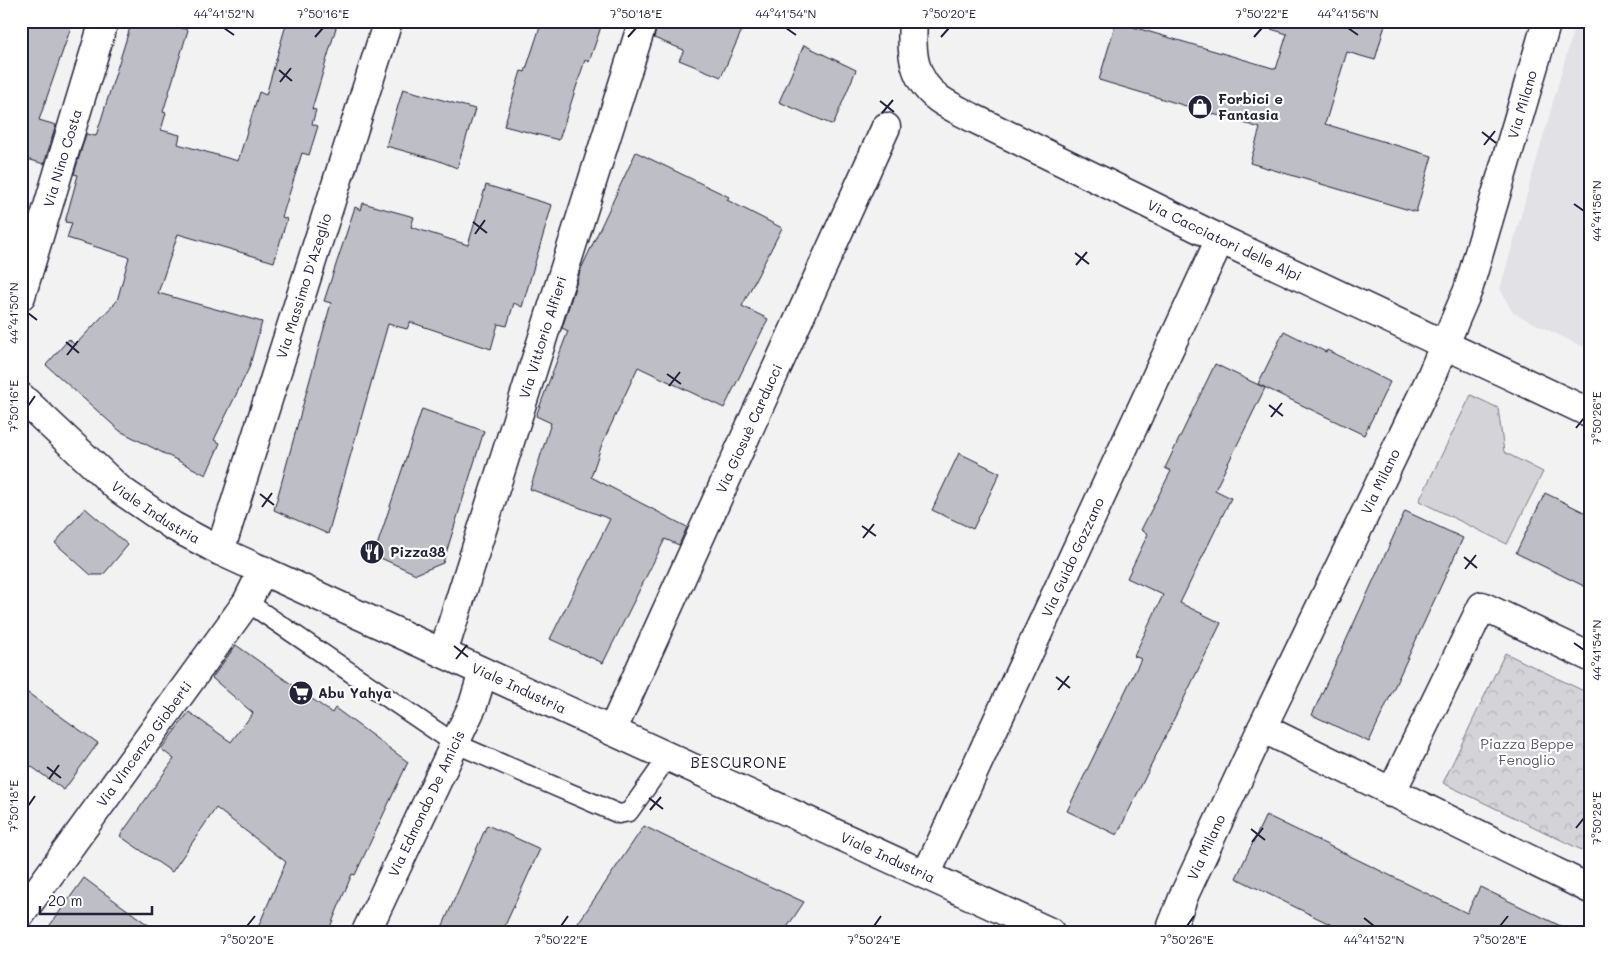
<svg xmlns="http://www.w3.org/2000/svg" width="1611" height="953" font-family="Mali,sans-serif">
<style>
.built{fill:#e2e2e6}
.green{fill:#d3d3d8;stroke:#7a7a8a}
.forest{fill:url(#forest-crowns);stroke:#7a7a8a}
.building{fill:#bebec6;stroke:#22223b}
.lines{fill:none;stroke-linecap:round;stroke-linejoin:round}
.lane-casing{stroke:#22223b;stroke-width:21}
.street-casing{stroke:#22223b;stroke-width:31}
.lane{stroke:#fff;stroke-width:18}
.street{stroke:#fff;stroke-width:28}
.ticks{fill:none;stroke:#22223b;stroke-width:2}
.labels{text-anchor:middle;stroke-width:4.5;stroke-linejoin:round;paint-order:stroke}
.poi-label{font-size:14px;font-weight:bold;fill:#22223b;stroke:#fff;text-anchor:start}
.street-label{font-size:14px;fill:#22223b;stroke:#fff}
.park-label{font-size:14px;fill:#57576a;stroke:#fff}
.neighbourhood-label{font-size:15px;letter-spacing:1px;fill:#22223b;stroke:#fff}
.neatline{fill:none;stroke:#22223b;stroke-width:2}
.ticks-label{font-size:12px;text-anchor:middle;fill:#22223b}
</style>
<defs>
<pattern id="forest-crowns" width="20" height="18" patternUnits="userSpaceOnUse" patternTransform="scale(1.25)"><rect width="20" height="18" fill="#d3d3d8"/><path d="M2 6a3 3 0 1 1 6 0M12 15a3 3 0 1 1 6 0" fill="none" stroke="#b5b5ba"/></pattern>
</defs>
<rect width="100%" height="100%" fill="#f2f2f3"/>
<filter id="ink" filterUnits="userSpaceOnUse"><feTurbulence type="fractalNoise" baseFrequency=".02" numOctaves="2"/><feDisplacementMap in="SourceGraphic" scale="10" xChannelSelector="R" yChannelSelector="G"/><feConvolveMatrix kernelMatrix="1 2 1 2 8 2 1 2 1" color-interpolation-filters="sRGB"/></filter>
<g filter="url(#ink)">
<path class="built" d="M1576,21H1590V350L1513,313L1500,289Z"/>
<path class="green" d="M1471,395L1498,408L1504,452L1543,472L1507,544L1419,501Z"/>
<path class="forest" d="M1505,653L1590,694V854L1443,783Z"/>
<g class="building">
<path d="M21,21H49L71,27L39,120L56,125L44,164L21,157Z"/>
<path d="M132,21H158L188,30L163,112L166,113L161,130L180,135L178,144L238,161L259,92L266,95L287,21H338L312,109L316,110L312,124L318,126L309,155L302,153L282,217L287,219L274,262L178,234L158,293L262,322L249,368L214,440L220,443L206,475L120,431L46,365L69,339L75,345L117,301L129,257L67,238L72,223L65,222L78,175L74,174L86,134L96,136Z"/>
<path d="M542,21H603L589,62L585,60L559,140L504,126L521,71L525,72Z"/>
<path d="M658,21H746L721,77L679,60L684,50L654,38Z"/>
<path d="M1272,21H1386L1375,60L1347,52L1325,124L1432,156L1416,212L1250,163L1260,128L1099,80L1116,22L1276,69L1287,34L1271,29Z"/>
<path d="M804,45L856,70L833,125L779,102Z"/>
<path d="M403,89L475,109L457,168L437,160L386,146Z"/>
<path d="M636,152L729,197L727,200L782,228L742,306L768,319L724,408L638,367L602,444L591,477L687,527L679,545L665,539L603,663L550,639L610,519L530,489L551,423L536,416L568,331L562,328L581,269Z"/>
<path d="M486,185L552,205L522,307L514,303L507,326L498,324L491,349L410,322L407,329L388,324L328,534L274,510L331,303L324,301L355,207L361,210L363,203L414,217L411,227L468,245Z"/>
<path d="M1284,331L1326,352L1327,350L1390,382L1364,435L1258,384Z"/>
<path d="M1215,364L1265,388L1215,490L1231,498L1180,603L1221,623L1117,835L1067,811L1141,659L1134,656L1163,595L1127,578L1148,534L1141,530L1171,471L1165,468Z"/>
<path d="M422,409L484,431L443,563L416,574L374,555Z"/>
<path d="M959,453L1000,473L973,529L932,510Z"/>
<path d="M1545,493L1590,515V589L1516,553Z"/>
<path d="M85,508L128,545L103,575H91L55,543Z"/>
<path d="M1405,511L1463,538L1369,742L1312,715Z"/>
<path d="M236,645L332,713L335,708L408,762L355,875L352,874L328,932H256L286,862L216,808L172,872L120,836L174,759L161,749L189,712L231,742L253,713L212,678Z"/>
<path d="M21,688L98,743L64,790L21,759Z"/>
<path d="M1266,815L1467,913L1480,887L1573,932H1346L1236,878Z"/>
<path d="M487,825L540,849L502,932H440Z"/>
<path d="M644,826L721,864L804,902L784,932H572Z"/>
<path d="M84,878L100,890L158,932H45Z"/>
</g>
<g class="lines">
<defs>
<path id="lane" d="M247,602L454,743L619,814L629,812L668,757"/>
<g id="street">
<path id="s1" d="M913,21C911,51 912,79 939,99C949,106 962,112 973,118L1220,239L1590,413"/>
<path id="s2" d="M21,296L104,21"/>
<path id="s3" d="M21,397L119,489L173,526L220,551L1050,932"/>
<path id="s4" d="M220,551L388,21"/>
<path id="s5" d="M443,653L643,21"/>
<path d="M1262,728L1590,889"/>
<path id="s6" d="M612,731L886,127"/>
<path d="M1391,793L1482,606L1590,657"/>
<path id="s7" d="M926,875L1220,239"/>
<path id="s8" d="M21,914L247,602L263,570"/>
<path id="s9" d="M1172,926L1185,893L1262,728L1429,381L1468,290L1547,21"/>
<path id="s10" d="M366,932L473,705L483,672"/>
</g>
</defs>
<use href="#lane" class="lane-casing"/>
<use href="#street" class="street-casing"/>
<use href="#lane" class="lane"/>
<use href="#street" class="street"/>
</g>
</g>
<path class="ticks" d="M224,28L234,35M786,28L796,35M1348,28L1358,35M315,37L323,28M628,37L636,28M941,37L949,28M1254,37L1262,28M279,70L292,81M280,82L291,68M880,101L894,112M882,113L893,100M1482,132L1496,143M1484,145L1495,131M1574,204L1584,211M473,222L487,233M475,234L485,220M1075,253L1089,264M1076,265L1087,252M28,313L37,320M66,342L79,353M67,355L78,341M667,374L681,384M669,386L680,372M1269,405L1283,416M28,406L35,396M1271,417L1282,403M1576,428L1584,418M260,494L274,505M262,507L272,493M862,526L876,536M863,538L874,524M1464,557L1477,568M1465,569L1476,555M1574,643L1584,650M454,646L468,657M456,659L467,645M1056,677L1070,688M1058,690L1069,676M47,767L61,778M49,779L59,765M649,798L663,809M28,806L35,796M650,810L661,797M1576,828L1584,818M1251,829L1265,840M1252,842L1263,828M1364,918L1374,926M247,926L255,916M561,926L568,916M874,926L881,916M1187,926L1194,916M1500,926L1508,916"/>
<defs>
<symbol id="shop-disc" viewBox="-11 -11 22 22"><circle r="9.5" fill="#22223b" stroke="#fff"/><path d="M-5-2.5h2.3a2.7 3.5 0 0 1 5.4 0H5L5.5 6h-11ZM-1.5-2.5h3a1.5 2.3 0 0 0-3 0Z" fill="#fff"/></symbol>
<symbol id="restaurant-disc" viewBox="-11 -11 22 22"><circle r="9.5" fill="#22223b" stroke="#fff"/><path d="M-5-6h1v4h1v-4h1v4h1v-4h1v5L-1.5 .5V6h-2V.5L-5-1ZM5-6V6H3V1.5H1.5Q1.5-4 5-6Z" fill="#fff"/></symbol>
<symbol id="supermarket-disc" viewBox="-11 -11 22 22"><circle r="9.5" fill="#22223b" stroke="#fff"/><path d="M-6-5.5h2.5l.6 2H6L4.5 2H-2.5L-4.4-4H-6ZM-1.5 3.2a1.3 1.3 0 1 0 .1 0ZM3 3.2a1.3 1.3 0 1 0 .1 0Z" fill="#fff"/></symbol>
</defs>
<g fill-rule="evenodd">
<use href="#shop-disc" x="1186" y="93" width="28" height="28"/>
<use href="#restaurant-disc" x="358" y="538" width="28" height="28"/>
<use href="#supermarket-disc" x="287" y="679" width="28" height="28"/>
</g>
<g class="labels">
<g class="poi-label">
<text x="1218" y="104">Forbici e<tspan x="1218" dy="16">Fantasia</tspan></text>
<text x="390" y="557">Pizza38</text>
<text x="318" y="698">Abu Yahya</text>
</g>
<g class="street-label">
<text dy="5" stroke="none"><textPath href="#s9" startOffset="895">Via Milano</textPath></text>
<text dy="5" stroke="none"><textPath href="#s2" startOffset="144">Via Nino Costa</textPath></text>
<text dy="5" stroke="none"><textPath href="#s1" startOffset="405">Via Cacciatori delle Alpi</textPath></text>
<text dy="5" stroke="none"><textPath href="#s4" startOffset="278">Via Massimo D'Azeglio</textPath></text>
<text dy="5" stroke="none"><textPath href="#s5" startOffset="331">Via Vittorio Alfieri</textPath></text>
<text dy="5" stroke="none"><textPath href="#s6" startOffset="332">Via Giosuè Carducci</textPath></text>
<text dy="5" stroke="none"><textPath href="#s9" startOffset="491">Via Milano</textPath></text>
<text dy="5" stroke="none"><textPath href="#s3" startOffset="178">Viale Industria</textPath></text>
<text dy="5" stroke="none"><textPath href="#s7" startOffset="350">Via Guido Gozzano</textPath></text>
<text dy="5" stroke="none"><textPath href="#s3" startOffset="582">Viale Industria</textPath></text>
<text dy="5" stroke="none"><textPath href="#s8" startOffset="210">Via Vincenzo Gioberti</textPath></text>
<text dy="5" stroke="none"><textPath href="#s10" startOffset="142">Via Edmondo De Amicis</textPath></text>
<text dy="5" stroke="none"><textPath href="#s9" startOffset="86">Via Milano</textPath></text>
<text dy="5" stroke="none"><textPath href="#s3" startOffset="988">Viale Industria</textPath></text>
</g>
<g class="park-label">
<text x="1527" y="749">Piazza Beppe<tspan x="1527" dy="16">Fenoglio</tspan></text>
</g>
<g class="neighbourhood-label">
<text x="739" y="768">BESCURONE</text>
</g>
</g>
<rect width="1611" height="953" fill="none" stroke="#fff" stroke-width="55"/>
<path d="M40 906v8h112v-8" fill="none" stroke="#22223b" stroke-width="2.5"/>
<text x="48" y="906" font-size="15" fill="#22223b" stroke="#ffffff" stroke-width="4" paint-order="stroke">20 m</text>
<rect x="28" y="28" width="1556" height="898" class="neatline"/>
<g class="ticks-label">
<text x="224" y="18">44°41'52"N</text>
<text x="323" y="18">7°50'16"E</text>
<text x="636" y="18">7°50'18"E</text>
<text x="786" y="18">44°41'54"N</text>
<text x="949" y="18">7°50'20"E</text>
<text x="1262" y="18">7°50'22"E</text>
<text x="1348" y="18">44°41'56"N</text>
<text transform="translate(1597 211) rotate(-90)" y="4">44°41'56"N</text>
<text transform="translate(14 313) rotate(-90)" y="4">44°41'50"N</text>
<text transform="translate(14 406) rotate(-90)" y="4">7°50'16"E</text>
<text transform="translate(1597 418) rotate(-90)" y="4">7°50'26"E</text>
<text transform="translate(1597 650) rotate(-90)" y="4">44°41'54"N</text>
<text transform="translate(14 806) rotate(-90)" y="4">7°50'18"E</text>
<text transform="translate(1597 818) rotate(-90)" y="4">7°50'28"E</text>
<text x="247" y="944">7°50'20"E</text>
<text x="561" y="944">7°50'22"E</text>
<text x="874" y="944">7°50'24"E</text>
<text x="1187" y="944">7°50'26"E</text>
<text x="1374" y="944">44°41'52"N</text>
<text x="1500" y="944">7°50'28"E</text>
</g>
</svg>
